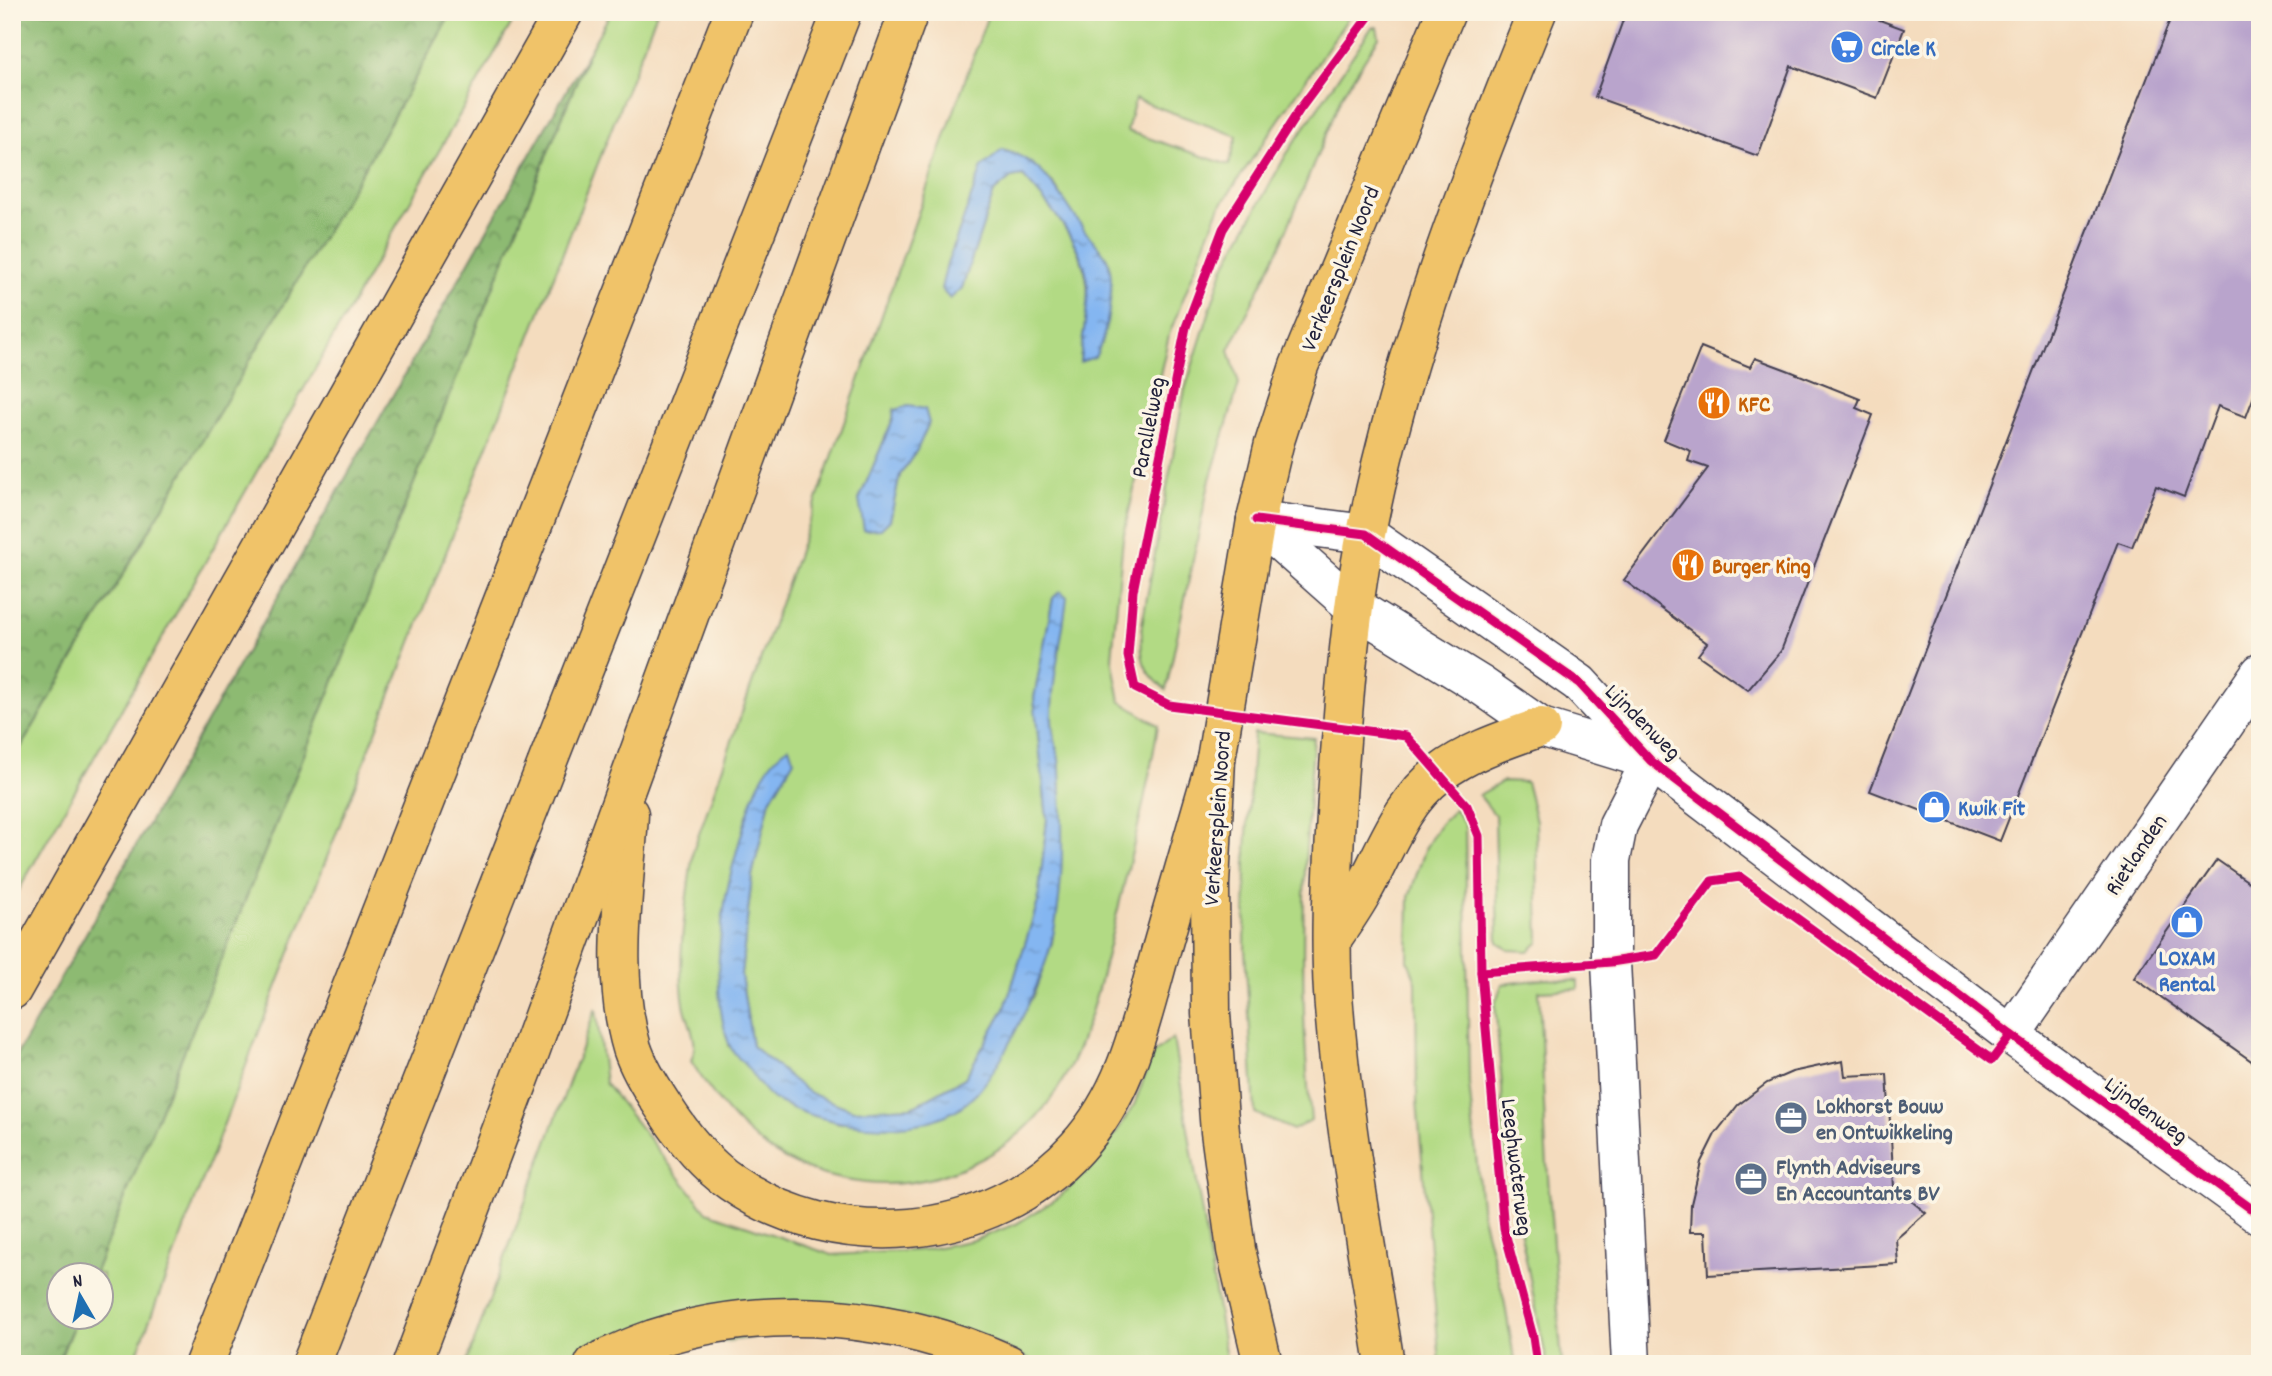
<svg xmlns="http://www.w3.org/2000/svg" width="2272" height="1376" font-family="Dekko,sans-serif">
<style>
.green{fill:#b2da84;stroke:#6a7e60;stroke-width:2;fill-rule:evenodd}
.forest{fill:url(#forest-crowns);stroke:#586e56;stroke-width:2}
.water{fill:url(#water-ripples);stroke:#536c96;stroke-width:2}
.building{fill:#b9a4cc}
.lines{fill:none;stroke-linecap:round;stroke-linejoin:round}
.minor-casing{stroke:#423e4f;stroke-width:41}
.tertiary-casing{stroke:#423e4f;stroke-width:41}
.primary-casing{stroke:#423e4f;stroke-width:41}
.motorway-casing{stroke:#423e4f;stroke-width:41}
.minor{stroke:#fff;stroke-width:38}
.tertiary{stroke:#fff;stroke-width:38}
.primary{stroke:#f0c369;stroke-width:38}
.motorway{stroke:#f0c369;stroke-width:38}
.cycleway-casing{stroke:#fcf5e5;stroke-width:13}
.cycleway{stroke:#d6006c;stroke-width:9}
.labels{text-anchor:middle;stroke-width:7;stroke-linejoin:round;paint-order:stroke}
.shop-label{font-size:23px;font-weight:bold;fill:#366cbe;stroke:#fcf5e5;text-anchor:start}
.street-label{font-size:23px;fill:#22223b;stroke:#fcf5e5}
.food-label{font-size:23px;font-weight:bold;fill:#c56008;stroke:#fcf5e5;text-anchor:start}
.service-label{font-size:23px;font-weight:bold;fill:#4e5e75;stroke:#fcf5e5;text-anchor:start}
</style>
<defs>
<pattern id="forest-crowns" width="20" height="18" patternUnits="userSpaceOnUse" patternTransform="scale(1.75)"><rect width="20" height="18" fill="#8dba72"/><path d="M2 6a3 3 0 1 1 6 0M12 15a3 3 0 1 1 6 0" fill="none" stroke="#73975f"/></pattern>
<pattern id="water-ripples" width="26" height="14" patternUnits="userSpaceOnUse" patternTransform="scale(1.75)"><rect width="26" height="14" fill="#84b6f1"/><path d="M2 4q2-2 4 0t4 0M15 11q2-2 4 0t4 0" fill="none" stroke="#6c94c4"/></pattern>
</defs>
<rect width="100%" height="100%" fill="#fcf5e5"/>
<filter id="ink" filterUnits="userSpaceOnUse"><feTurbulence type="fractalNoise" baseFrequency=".0143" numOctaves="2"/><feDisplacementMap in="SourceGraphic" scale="14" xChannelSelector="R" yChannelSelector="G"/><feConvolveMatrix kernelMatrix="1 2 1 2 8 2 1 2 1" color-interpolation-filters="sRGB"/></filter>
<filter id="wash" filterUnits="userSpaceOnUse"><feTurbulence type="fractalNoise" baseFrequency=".00686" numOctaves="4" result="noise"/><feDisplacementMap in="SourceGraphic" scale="28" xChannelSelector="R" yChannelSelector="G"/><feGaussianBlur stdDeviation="1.57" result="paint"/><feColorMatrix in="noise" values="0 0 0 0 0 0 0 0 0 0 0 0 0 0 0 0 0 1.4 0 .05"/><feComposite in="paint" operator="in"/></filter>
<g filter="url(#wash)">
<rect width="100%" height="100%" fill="#f4dcbe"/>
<g class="green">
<path d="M452,12H518L12,902V762L377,146Z"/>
<path d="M611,12H657L253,1047L133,1364H58L77,1317L102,1316V1274H94L588,53Z"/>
<path d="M989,12H1352L1219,208L1169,335L1123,538L1112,658L1120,701L1158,725C1148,790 1132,853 1116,917C1090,1021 1072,1127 959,1169C930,1181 897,1186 866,1183C781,1174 734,1131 691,1061C700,1040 688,1025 684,1004C676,954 687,900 693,851ZM1135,99L1237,136L1229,165L1127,131ZM1032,164L1053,183L1076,219L1102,343L1080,361C1082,337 1090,308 1087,284C1083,243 1050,206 1023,176L1011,178L994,192L962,288L946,267L976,192ZM894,410L917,450L900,475L890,520L859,500L893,419ZM1053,598L1052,723L1060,767L1061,863L1052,943L1034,994L976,1094L838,1124L729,1046L744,827L794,760L770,800L752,876L741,975L752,1046L809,1093L853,1110L912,1107L965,1078L1005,1008L1038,902L1047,819L1034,698Z"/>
<path d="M1372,27H1377L1379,37L1342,95L1281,244L1229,350L1239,384L1209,483L1166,690C1139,668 1141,657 1142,624L1185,389L1223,269L1286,155Z"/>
<path d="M1254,733L1314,738C1302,866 1298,993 1311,1120L1293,1130L1255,1113L1245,950L1246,849Z"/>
<path d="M1504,781L1526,782L1536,821L1539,942L1529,951L1508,950L1498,942L1495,815L1479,795Z"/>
<path d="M1455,809L1465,825L1469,1083L1482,1216L1504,1299L1515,1364H1440L1417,1101L1416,981L1408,961L1409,897L1426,847L1440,824Z"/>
<path d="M1546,979L1578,981V989L1539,991L1546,1150L1562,1364H1547L1503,1144L1502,1086L1495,1004L1502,984Z"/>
<path d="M596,1008L605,1083L707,1212L832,1255L923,1250L974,1240L1016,1224L1058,1198L1097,1162L1134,1105L1153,1054L1173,1038L1227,1364H1039L993,1342L902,1315L576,1364H466Z"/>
</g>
<g class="forest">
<path d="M12,12H452L377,146L12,762Z"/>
<path d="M588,53L94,1274H60V1316L77,1317L57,1364H12V1063Z"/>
</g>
<g class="water">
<path d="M1002,150C1043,158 1062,199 1085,231C1092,240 1104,251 1108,261C1116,285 1107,336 1095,357L1080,362C1082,337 1088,311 1088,287C1086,246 1049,205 1023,176L1011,178L994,192L962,288L950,299L941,289L946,267L982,167Z"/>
<path d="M908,406L925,409L929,423L917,450L900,475L890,520L881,529L864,530L859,500L893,419L894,410Z"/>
<path d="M1060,591L1067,597C1063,637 1051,679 1052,720C1052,736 1060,753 1060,770C1063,825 1065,889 1051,944C1042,980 1002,1067 976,1094C930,1144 828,1129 775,1100C764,1094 754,1076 746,1066C740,1060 732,1052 729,1044C709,989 721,905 737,850C747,816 758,765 789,747L794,760L770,800L752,876L741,975L752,1046L809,1093L853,1110L912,1107L965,1078L1005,1008L1038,902L1047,819L1034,698L1053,598Z"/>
</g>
<g id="blocks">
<g class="building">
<path d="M1626,12H1858L1904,29L1877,98L1791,66L1758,156L1595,97Z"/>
<path d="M2173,12H2260V380L2246,417L2218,406L2184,497L2156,486L2132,547L2118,542L2000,841L1870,791Z"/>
<path d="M1701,347L1750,367L1755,358L1787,370L1860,399L1856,408L1873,415L1781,651L1748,690L1698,655L1707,643L1624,580L1708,468L1688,461L1691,451L1664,440Z"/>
<path d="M2217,860L2260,890V1067L2134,978Z"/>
<path d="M1843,1061L1845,1076L1887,1074L1894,1187L1926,1213L1896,1239L1898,1264L1708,1275L1706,1232H1690L1691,1204L1701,1162L1715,1134L1738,1105L1767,1083L1792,1072Z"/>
</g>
</g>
</g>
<g filter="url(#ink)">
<use href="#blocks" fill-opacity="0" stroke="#423e4f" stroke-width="2"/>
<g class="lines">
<defs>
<g id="minor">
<path d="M2011,1035L2260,673"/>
<path d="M1631,1364L1611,962V860L1618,825L1651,761"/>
</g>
<g id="tertiary">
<path d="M1256,520L1366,534L1579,683L1651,761L2011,1035L2260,1215"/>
<path d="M1256,520L1354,607L1482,686L1541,727L1649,760"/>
</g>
<g id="primary">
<path d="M1332,939C1343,923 1355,906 1364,889C1386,849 1401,803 1439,774C1469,751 1507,739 1541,727"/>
<path d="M1263,1364L1236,1250L1220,1132L1211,1014L1210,885L1216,759L1256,520L1274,444L1299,366L1446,12"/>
<path d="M1385,1364C1367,1249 1345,1135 1335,1019C1328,946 1333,870 1337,797C1343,709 1349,620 1366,534C1401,354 1468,181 1537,12"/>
</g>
<g id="motorway">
<path d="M629,814C625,890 610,974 632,1048C639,1069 651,1088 663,1106C681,1134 703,1163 731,1182C835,1255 991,1243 1077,1147C1128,1091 1141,1020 1161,950C1179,886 1198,822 1216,759"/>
<path d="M12,990L564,12"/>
<path d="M204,1364L734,12"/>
<path d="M311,1364L842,12"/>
<path d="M412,1364L530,1052L909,12"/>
<path d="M594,1364C613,1355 633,1346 653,1339C770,1301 896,1314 1008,1364"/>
</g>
</defs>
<use href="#minor" class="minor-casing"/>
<use href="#tertiary" class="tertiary-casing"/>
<use href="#primary" class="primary-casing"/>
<use href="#motorway" class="motorway-casing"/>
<use href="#minor" class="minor"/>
<use href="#tertiary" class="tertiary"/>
<use href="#primary" class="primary"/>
<use href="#motorway" class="motorway"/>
<defs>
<g id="cycleway">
<path d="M1372,12L1300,109L1223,229L1186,327L1133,591L1128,656L1135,688L1169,705L1406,736L1467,806L1479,836L1481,972L1504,1229L1533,1337L1537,1364"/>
<path d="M1256,520L1366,534L1579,683L1651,761L2011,1035L2260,1215"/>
<path d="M1481,972L1611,962L1656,955L1712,881L1740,877L1992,1060L2011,1035"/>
</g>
</defs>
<use href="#cycleway" class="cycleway-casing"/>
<use href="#cycleway" class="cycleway"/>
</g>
</g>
<defs>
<symbol id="supermarket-disc" viewBox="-11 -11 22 22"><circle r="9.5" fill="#3f7fe0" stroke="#fcf5e5"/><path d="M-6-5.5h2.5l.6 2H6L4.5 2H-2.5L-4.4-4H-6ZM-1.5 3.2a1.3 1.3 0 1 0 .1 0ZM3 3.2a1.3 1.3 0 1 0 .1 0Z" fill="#fff"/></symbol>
<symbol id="restaurant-disc" viewBox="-11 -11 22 22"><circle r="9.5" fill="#e8710a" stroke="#fcf5e5"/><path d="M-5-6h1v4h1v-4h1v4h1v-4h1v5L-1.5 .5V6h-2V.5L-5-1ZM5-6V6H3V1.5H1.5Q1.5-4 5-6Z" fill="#fff"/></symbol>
<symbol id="shop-disc" viewBox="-11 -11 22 22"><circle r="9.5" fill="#3f7fe0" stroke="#fcf5e5"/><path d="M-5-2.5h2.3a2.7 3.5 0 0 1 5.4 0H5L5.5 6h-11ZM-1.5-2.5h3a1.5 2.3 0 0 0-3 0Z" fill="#fff"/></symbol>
<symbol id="office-disc" viewBox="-11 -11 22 22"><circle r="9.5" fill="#5c6f8a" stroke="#fcf5e5"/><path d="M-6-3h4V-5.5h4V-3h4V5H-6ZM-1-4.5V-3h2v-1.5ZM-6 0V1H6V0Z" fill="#fff"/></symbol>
</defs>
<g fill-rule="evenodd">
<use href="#supermarket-disc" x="1828" y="28" width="38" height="38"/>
<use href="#restaurant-disc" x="1695" y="384" width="38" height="38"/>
<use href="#restaurant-disc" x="1669" y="546" width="38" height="38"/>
<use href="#shop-disc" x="1915" y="788" width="38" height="38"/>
<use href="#shop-disc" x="2168" y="903" width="38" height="38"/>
<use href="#office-disc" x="1772" y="1099" width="38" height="38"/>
<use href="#office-disc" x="1732" y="1160" width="38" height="38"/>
</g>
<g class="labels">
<g class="shop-label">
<text x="1871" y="55">Circle K</text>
<text x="1958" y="815">Kwik Fit</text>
<text x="2187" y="965" text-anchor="middle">LOXAM<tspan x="2187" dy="26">Rental</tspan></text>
</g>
<g class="street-label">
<text transform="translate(1339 268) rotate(-68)" y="8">Verkeersplein Noord</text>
<text transform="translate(1147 427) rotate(-79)" y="8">Parallelweg</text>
<text transform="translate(1644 721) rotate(45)" y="8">Lijndenweg</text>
<text transform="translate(1216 818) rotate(-86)" y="8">Verkeersplein Noord</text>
<text transform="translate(2135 854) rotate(-56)" y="8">Rietlanden</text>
<text transform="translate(2147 1109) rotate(36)" y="8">Lijndenweg</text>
<text transform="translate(1518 1167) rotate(83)" y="8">Leeghwaterweg</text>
</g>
<g class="food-label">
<text x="1738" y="411">KFC</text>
<text x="1712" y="573">Burger King</text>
</g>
<g class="service-label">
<text x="1816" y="1113">Lokhorst Bouw<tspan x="1816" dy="26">en Ontwikkeling</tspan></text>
<text x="1776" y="1174">Flynth Adviseurs<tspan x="1776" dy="26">En Accountants BV</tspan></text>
</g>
</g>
<rect width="2272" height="1376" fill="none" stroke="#fcf5e5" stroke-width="42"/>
<g transform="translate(80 1296) rotate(351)"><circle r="33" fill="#fcf5e5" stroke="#a5a1a1" stroke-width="2"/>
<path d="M0-5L12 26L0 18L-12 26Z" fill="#1f6fb2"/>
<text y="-10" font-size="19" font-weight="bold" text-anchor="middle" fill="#22223b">N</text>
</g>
</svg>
